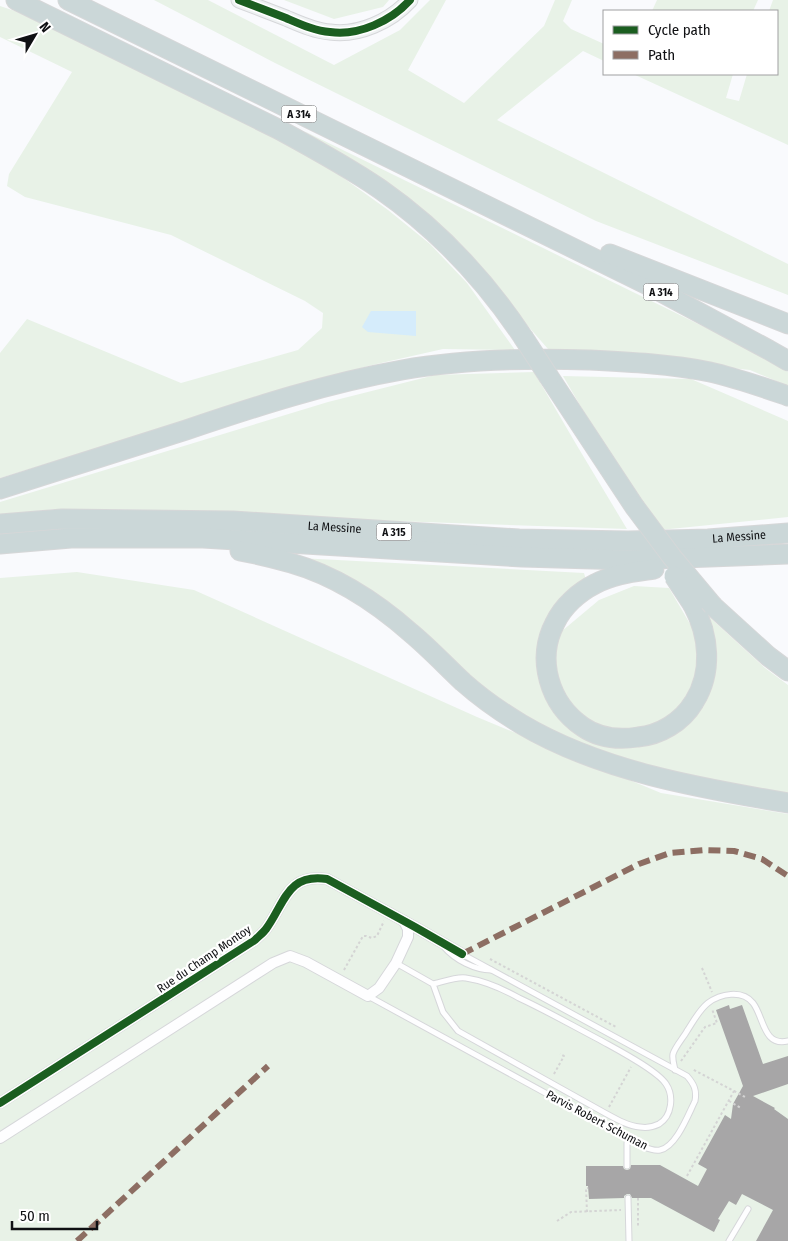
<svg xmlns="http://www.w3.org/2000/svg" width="788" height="1241" font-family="'Fira Sans Condensed',sans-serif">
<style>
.green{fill:#e8f2e7}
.water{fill:#d5ecfb}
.building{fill:#a7a6a7}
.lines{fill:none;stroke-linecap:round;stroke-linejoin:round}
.lane-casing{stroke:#d6d7da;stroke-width:7}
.street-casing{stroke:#d6d7da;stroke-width:12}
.secondary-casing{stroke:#d6d7da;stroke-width:17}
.highway-casing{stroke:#d6d7d8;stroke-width:21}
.path{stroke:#d4d4d4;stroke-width:2;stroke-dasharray:2.5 2.5;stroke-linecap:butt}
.lane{stroke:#fefeff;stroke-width:5}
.street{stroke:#fefeff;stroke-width:10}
.secondary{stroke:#eff2f3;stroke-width:15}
.highway{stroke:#cbd7d8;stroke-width:19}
.highway-bridge-casing{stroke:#d6d7d8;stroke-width:21;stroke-linecap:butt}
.highway-bridge{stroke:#cbd7d8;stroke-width:19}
.quiet{stroke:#8d6e63;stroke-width:6;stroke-dasharray:12 6;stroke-linecap:butt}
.cycleway-casing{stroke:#fff;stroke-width:11}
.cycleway{stroke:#1b5e20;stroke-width:8}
.labels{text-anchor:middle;stroke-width:4.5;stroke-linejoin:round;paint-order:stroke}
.shield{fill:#fff;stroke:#57585a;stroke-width:1}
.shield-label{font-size:11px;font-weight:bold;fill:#0f1013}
.street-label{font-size:12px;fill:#0f1013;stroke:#fff}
</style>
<rect width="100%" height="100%" fill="#f9fafd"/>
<g class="green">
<path d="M154,0H208L334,65L400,30L430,0H446L408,70L464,103L544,26L555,0H572L563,21L571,29L604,44V61L583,51L497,120L788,264V295L596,221L275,63Z"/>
<path d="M284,0H389L383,7L334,19Z"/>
<path d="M657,0H758L753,11H652Z"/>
<path d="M773,0H788V145L633,74H733L726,98L739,101L747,74H777V11H769Z"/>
<path d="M0,6L15,11L306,151L388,210L430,244L467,283L515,350L443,349L368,366L0,478V353L27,319L181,383L298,350L322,328L323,313L305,301L171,235L25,197L7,186L9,174L72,72L0,37Z"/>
<path d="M304,131L731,340L788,372V386L750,370L548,349L464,253L404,198Z"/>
<path d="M534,372L576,444L627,529L308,518L155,510L56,509L0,515V502L328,402L435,375Z"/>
<path d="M563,376L691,379L788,421V517L660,530L624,481Z"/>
<path d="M299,558L584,573L587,583L567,596L541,686L606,744L700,708L705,613L765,668L788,685V796L658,770L617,757L547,730L488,695Z"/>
<path d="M77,572L194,590L477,717L661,793L788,814V1241H0V578Z"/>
<path d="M634,586L669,588L693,629L699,662L694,688L679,711L660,723L638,730H611L591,722L573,707L560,691L555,668L554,651L562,631L599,600Z"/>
</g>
<path class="water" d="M371,311H416V336L368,332L362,327Z"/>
<path class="building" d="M729,1005L730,1009L742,1005L763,1064L788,1056V1084L753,1096L775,1108L774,1109L788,1119V1241H756L773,1210L742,1194L736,1205L729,1201L718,1219L720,1220L714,1232L651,1198H632L630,1194H627L624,1196V1198L589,1199L588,1186H586V1166H623L624,1169L627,1170L630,1169L631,1165H660L698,1186L707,1169L698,1164L725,1115L731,1119L733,1104L743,1086L716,1010Z"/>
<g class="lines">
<defs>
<g id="lane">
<path d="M444,947C455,960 475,970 491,970"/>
<path d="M396,963L433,984L443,1012L458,1031L605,1113C616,1119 628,1126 640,1127C646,1128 653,1127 659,1124C672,1116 674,1096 666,1084C657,1070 616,1049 600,1040C573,1026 547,1011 519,998C503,989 485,981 466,978C458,976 442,982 433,984"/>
<path d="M368,996L644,1147C649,1149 655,1151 660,1150C676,1147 688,1115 695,1101C697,1090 694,1084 687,1076L462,954"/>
<path d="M675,1070C674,1065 672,1059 673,1054C675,1047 683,1038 687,1031C693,1022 699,1010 708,1003C720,994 742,989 753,1003C764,1017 763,1047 788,1041"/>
<path d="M627,1166V1143L629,1139"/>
<path d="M628,1198L629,1241"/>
<path d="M729,1241L748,1209"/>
</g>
<g id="street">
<path d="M0,1103L255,940C259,936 263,933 266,929C285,903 287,873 327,879L415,927L462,954"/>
<path d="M0,1138L273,963L290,956L306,962L368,996L379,988L396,963L408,937V929L404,921"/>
</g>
<path id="secondary" d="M239,0C255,6 270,12 286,18C300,24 315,31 330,32C359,36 391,21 410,0"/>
<g id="highway">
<path d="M16,0L278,129C313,148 348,167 380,189C436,228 485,280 523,337"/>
<path d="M68,0L648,285L769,350L788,361"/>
<path d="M610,254L788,324"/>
<path d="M549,377L634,506"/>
<path d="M0,489C62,469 124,450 186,430C257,406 328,383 402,370C464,359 526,358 589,360C629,362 670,364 710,372C737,378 762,387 788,396"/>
<path id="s1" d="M0,524L62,519L233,521L519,539L628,541L708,539L788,533"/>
<path d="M0,544L71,538H203L522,557L628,560L788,554"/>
<path d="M240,551C257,554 274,558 291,563C336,576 376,602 411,633C429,648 446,666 463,682C481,698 501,712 521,724C600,771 699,788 788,803"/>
<path d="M654,569C634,572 613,574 595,584C579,592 563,606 555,623C536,659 549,704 583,727C599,738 619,740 638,737C660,735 682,722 694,702C713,672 709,635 693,605"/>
<path d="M713,606L768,656L788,671"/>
</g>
</defs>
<use href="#lane" class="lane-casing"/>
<use href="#street" class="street-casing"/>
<use href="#secondary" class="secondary-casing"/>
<use href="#highway" class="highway-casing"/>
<g class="path">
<path d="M490,959L616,1027"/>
<path d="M702,968L712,992"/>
<path d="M344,970L363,936H366L372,938L377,936L384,921"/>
<path d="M681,1061L705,1027L717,1023L712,1009"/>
<path d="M554,1074L564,1056L560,1054"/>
<path d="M734,1091L745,1097"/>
<path d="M729,1101L741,1108"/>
<path d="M609,1107L631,1067"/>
<path d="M687,1176L734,1091L692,1069"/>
<path d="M638,1198V1226"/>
<path d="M587,1212L586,1188H588"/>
<path d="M557,1221L571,1212L621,1210"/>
</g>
<use href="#lane" class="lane"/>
<use href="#street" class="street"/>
<use href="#secondary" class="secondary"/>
<use href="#highway" class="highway"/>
<defs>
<g id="highway-bridge">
<path d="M523,337L549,377"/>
<path d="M634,506L672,557L713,606"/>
<path d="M674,576L693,605"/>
</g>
</defs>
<use href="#highway-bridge" class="highway-bridge-casing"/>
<use href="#highway-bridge" class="highway-bridge"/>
<g class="quiet">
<path d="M462,954L639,864L670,853L704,850L734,851L762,859L788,876"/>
<path d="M77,1241L268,1066"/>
</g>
<defs>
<g id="cycleway">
<path d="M239,0C255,6 270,12 286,18C300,24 315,31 330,32C359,36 391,21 410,0"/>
<path d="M0,1103L255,940C259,936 263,933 266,929C285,903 287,873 327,879L415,927L462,954"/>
</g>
</defs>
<use href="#cycleway" class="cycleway-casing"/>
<use href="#cycleway" class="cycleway"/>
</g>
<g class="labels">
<g class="shield">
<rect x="281.5" y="105.5" width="35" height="17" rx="4"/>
<rect x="643.5" y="283.5" width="35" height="17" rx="4"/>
<rect x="376.5" y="523.5" width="35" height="17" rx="4"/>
</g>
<g class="shield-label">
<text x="299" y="118">A 314</text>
<text x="661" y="296">A 314</text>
<text x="394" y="536">A 315</text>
</g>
<g class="street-label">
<text dy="4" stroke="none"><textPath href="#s1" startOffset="335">La Messine</textPath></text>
<text dy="4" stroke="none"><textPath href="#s1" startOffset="740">La Messine</textPath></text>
<text transform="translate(204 959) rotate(-34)" y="4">Rue du Champ Montoy</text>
<text transform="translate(597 1120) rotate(28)" y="4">Parvis Robert Schuman</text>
</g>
</g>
<rect x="603" y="10" width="175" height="65" fill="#ffffff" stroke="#9f9fa1"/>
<rect x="613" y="26" width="25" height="8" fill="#1b5e20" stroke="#9f9fa1"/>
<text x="648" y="35" font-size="15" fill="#0f1013">Cycle path</text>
<rect x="613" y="51" width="25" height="8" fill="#8d6e63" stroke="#9f9fa1"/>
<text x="648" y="60" font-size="15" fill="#0f1013">Path</text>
<g transform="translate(35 35) rotate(52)" stroke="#ffffff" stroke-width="4" paint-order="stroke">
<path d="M0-4L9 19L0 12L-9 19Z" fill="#0f1013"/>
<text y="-8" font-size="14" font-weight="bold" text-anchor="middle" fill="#0f1013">N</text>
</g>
<path d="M12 1221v8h85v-8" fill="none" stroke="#0f1013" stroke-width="2.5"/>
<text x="20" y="1221" font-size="15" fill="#0f1013" stroke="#ffffff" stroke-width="4" paint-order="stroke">50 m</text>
</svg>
